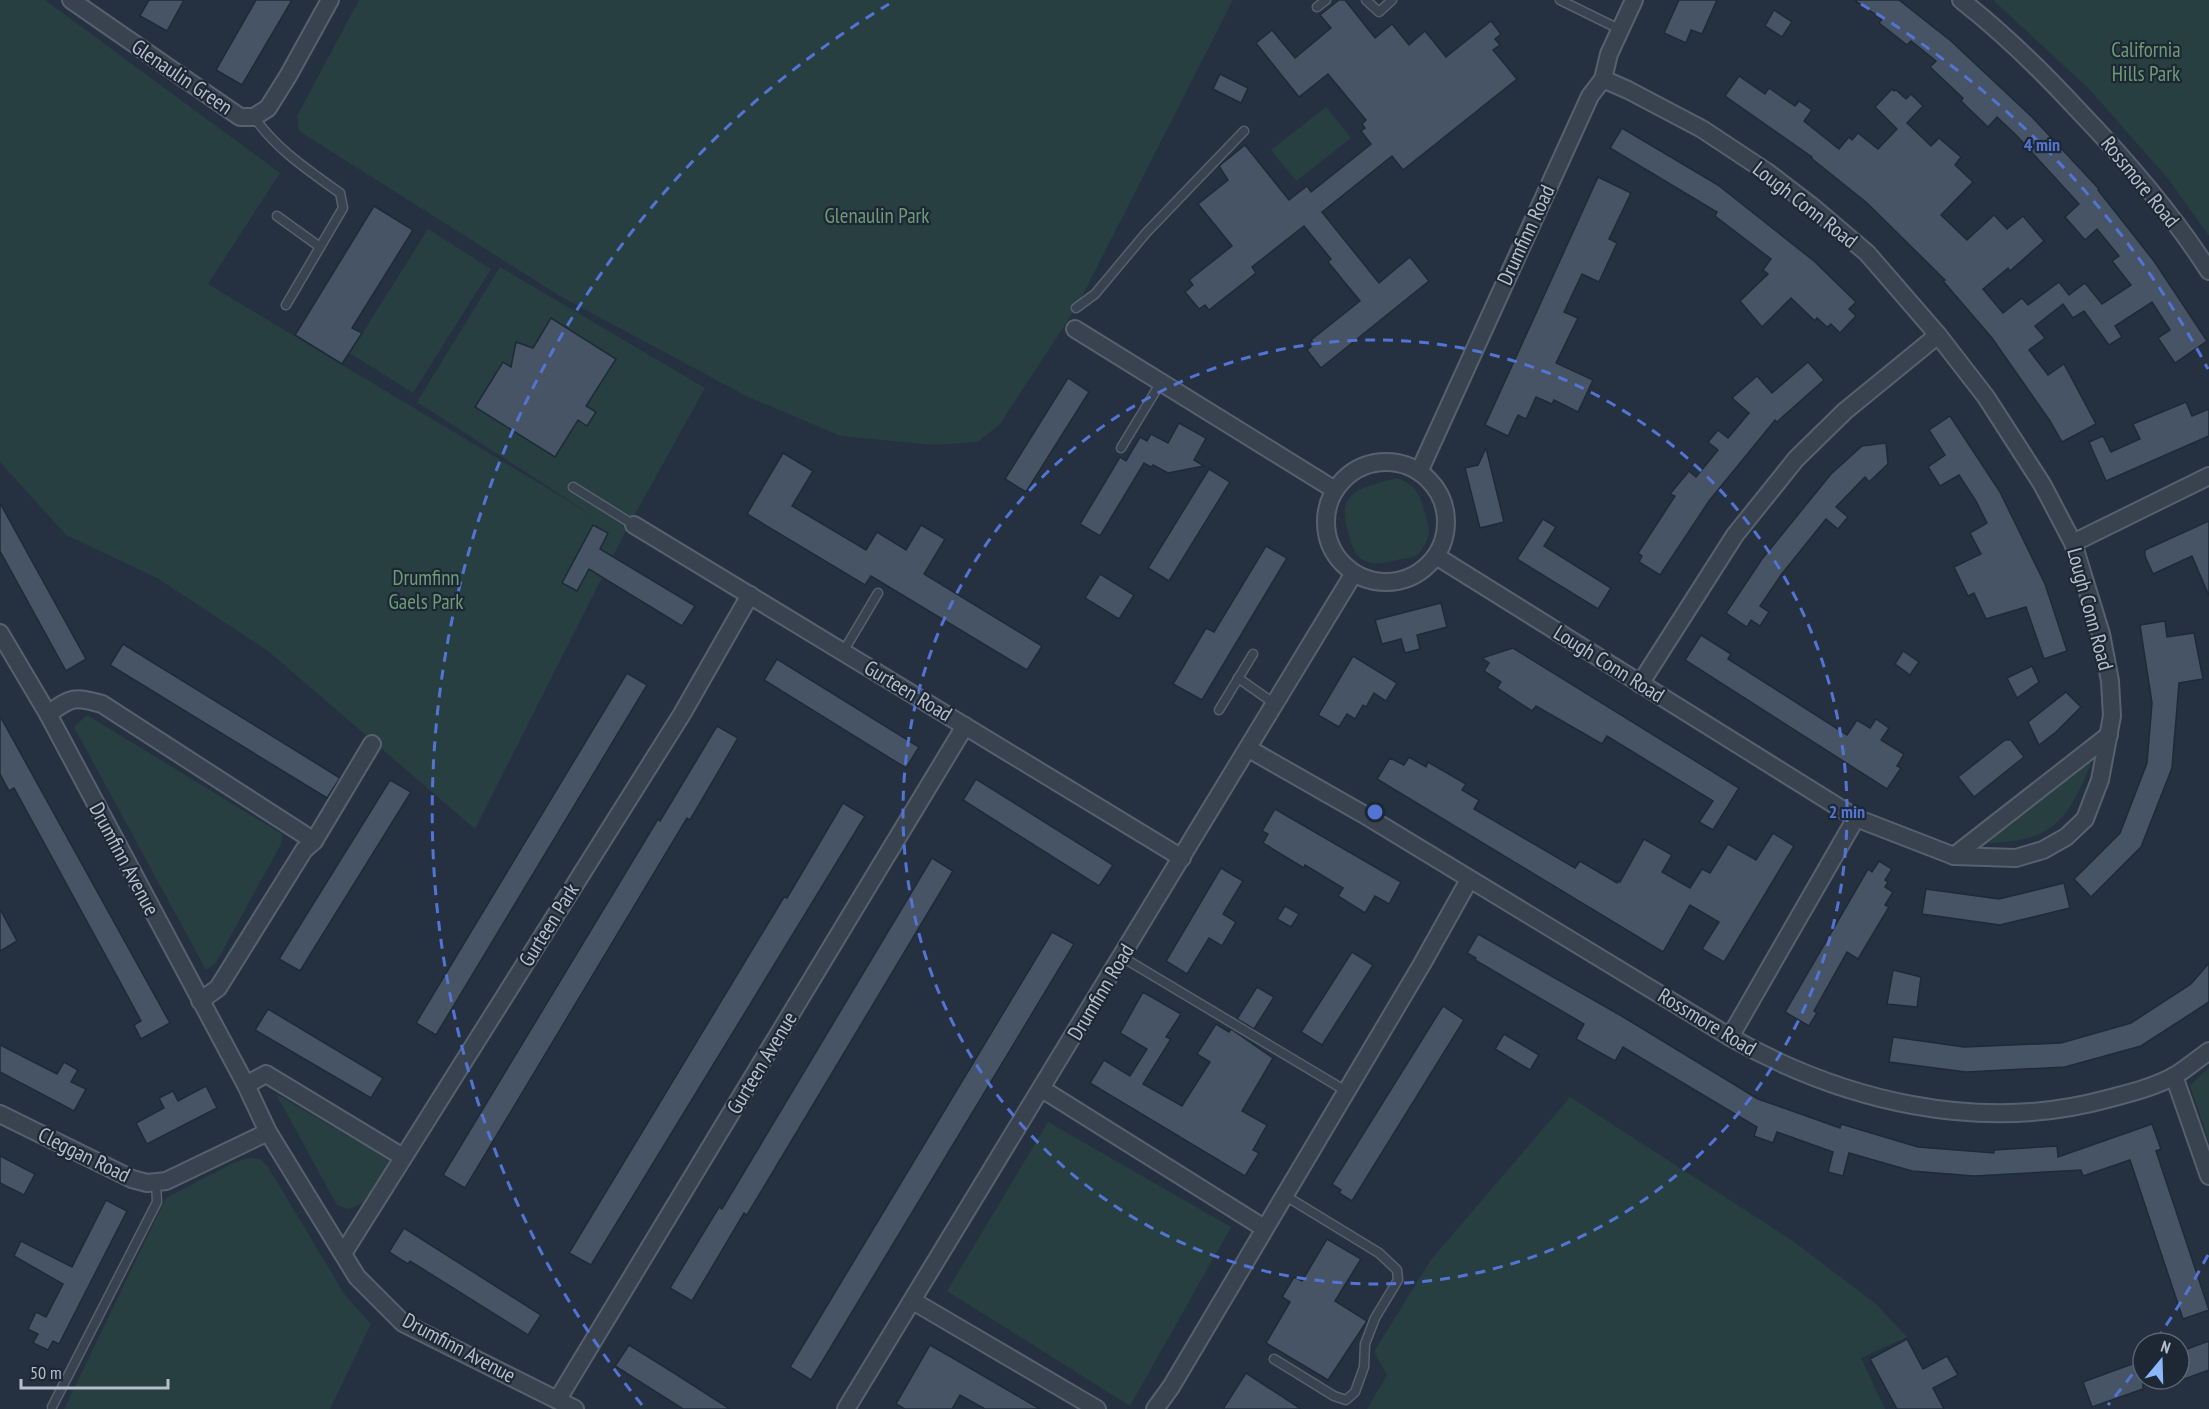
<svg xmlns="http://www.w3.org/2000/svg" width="2209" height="1409" font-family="'PT Sans Narrow',sans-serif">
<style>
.green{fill:#273f41}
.building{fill:#465465;stroke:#202a37;stroke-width:1.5}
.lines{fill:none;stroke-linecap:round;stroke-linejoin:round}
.lane-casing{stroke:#57616e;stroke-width:11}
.street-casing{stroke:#57616e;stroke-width:20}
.lane{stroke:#394350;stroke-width:8}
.street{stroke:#394350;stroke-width:16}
.ring{fill:none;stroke:#5275d3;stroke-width:3;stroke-dasharray:10 8}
.labels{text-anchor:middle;stroke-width:4.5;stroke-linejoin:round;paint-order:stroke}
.park-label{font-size:21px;fill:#6c9c76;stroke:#1e2835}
.street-label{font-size:21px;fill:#b5becb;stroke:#1e2835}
.centre{fill:#5275d3;stroke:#1e2835;stroke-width:3}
.ring-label{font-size:18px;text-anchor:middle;font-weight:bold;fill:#5275d3;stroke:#1e2835;stroke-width:4.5;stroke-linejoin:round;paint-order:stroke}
</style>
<rect width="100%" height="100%" fill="#253140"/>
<g class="green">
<path d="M0,0H45L280,173L208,284L595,517L417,402L500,267L705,388L624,534L475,829L268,651L157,578L66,535L0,462Z"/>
<path d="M359,0H1233L1076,308L1000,424L978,442L934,445L841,436L748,397L560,296L299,131L297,116Z"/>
<path d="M1993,0H2209V236L2169,180L2090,90Z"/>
<path d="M1326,107L1351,138L1296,181L1271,150Z"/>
<path d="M428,229L491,269L413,393L350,353Z"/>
<path d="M1397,478C1413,484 1418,490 1423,506C1425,516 1431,528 1428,537C1426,544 1421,553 1415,556C1411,558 1405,558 1401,559C1385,563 1366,569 1355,552C1351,546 1350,537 1348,531C1335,489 1365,487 1397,478Z"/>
<path d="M87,715L282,834L281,844L216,963L206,970L74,727Z"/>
<path d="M2095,754C2069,818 2057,843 1982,843Z"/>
<path d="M2209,1068V1142L2190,1085Z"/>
<path d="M276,1094L390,1160L365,1202L349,1209L337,1205Z"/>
<path d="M1570,1097L1793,1241L1876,1304L1907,1337L1861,1358L1885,1409H1367L1387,1375L1374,1352L1430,1261Z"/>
<path d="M1048,1122L1231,1227L1130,1406L947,1291Z"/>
<path d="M247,1158L260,1159L268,1167L345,1295L371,1324L330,1409H64L166,1198L231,1164Z"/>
</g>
<g class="building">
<path d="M149,0H184L167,31L140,16Z"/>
<path d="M256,0H292L242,85L216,70Z"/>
<path d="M1339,0H1345L1375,38L1392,24L1409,45L1425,31L1446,57L1491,21L1501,34L1495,39L1500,45L1493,50L1517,79L1403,170L1392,156L1322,212L1379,283L1410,257L1429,281L1321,368L1307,350L1314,344L1311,340L1360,301L1328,262L1331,259L1304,226L1252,267L1256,273L1209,310L1205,305L1199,309L1185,292L1193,285L1189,280L1232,246L1198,204L1228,180L1219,166L1245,145L1289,200L1307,186L1311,192L1371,144L1361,131L1365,128L1362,124L1366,120L1328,74L1299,97L1256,43L1272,30L1295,58L1331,28L1320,15Z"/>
<path d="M1679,0H1717L1702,34L1691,30L1686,43L1664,33Z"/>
<path d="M1854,0H1899L1951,41L2032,117L2099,189L2098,190L2154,261L2207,341L2175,363L2158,338L2170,330L2152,302L2115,326L2122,337L2109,345L2084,311L2073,318L2063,304L2035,326L2045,338L2029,350L2048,375L2064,364L2096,424L2062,442L2050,421L1992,338L1943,281L1945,280L1867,203L1811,158L1812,157L1725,96L1739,76L1765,94L1769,88L1795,106L1799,101L1812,110L1804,121L1839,149L1849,137L1852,140L1858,133L1878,149L1897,129L1875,107L1892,89L1894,91L1896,90L1906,99L1911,94L1923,106L1907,123L1931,146L1939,138L1961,157L1955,165L1973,182L1941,215L1967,240L1994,215L2007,229L2023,216L2044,241L2010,271L2008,268L1983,289L2003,313L2022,298L2028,305L2059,282L2069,295L2085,283L2102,304L2131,285L2112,261L2119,256L2097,229L2085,240L2065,217L2079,204L2016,135L1997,117L1988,127L1961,101L1963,98L1930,67L1936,61L1911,41L1907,45L1879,23L1882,19Z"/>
<path d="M1774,10L1792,22L1782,37L1765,26Z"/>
<path d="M1220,74L1248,88L1241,103L1213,89Z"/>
<path d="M1622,128L1718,185L1814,261L1856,302L1849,309L1856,316L1840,333L1831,324L1827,327L1817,318L1815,321L1791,298L1762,327L1740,301L1768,274L1763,270L1771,259L1715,216L1717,212L1610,148Z"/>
<path d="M1598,177L1631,193L1609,239L1617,243L1599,282L1582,274L1564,312L1578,318L1556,363L1593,380L1578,412L1554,400L1552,404L1536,397L1526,419L1518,415L1508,436L1485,425Z"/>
<path d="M374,206L413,230L352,328L362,333L342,364L295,335Z"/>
<path d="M551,318L616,359L586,406L596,412L587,426L578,420L555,457L475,407L503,362L511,367L516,342L533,348Z"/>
<path d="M1808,362L1824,380L1777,422L1775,420L1709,501L1660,575L1639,562L1642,556L1638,553L1675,496L1670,494L1689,471L1696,477L1718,450L1708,442L1718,430L1728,438L1749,413L1732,398L1757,376L1772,393Z"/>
<path d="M1068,378L1089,392L1026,492L1005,479Z"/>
<path d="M2186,402L2192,416L2209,409V436L2106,481L2089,442L2103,436L2111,452L2140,439L2133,424Z"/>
<path d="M1950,416L2000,492L2045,584L2067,651L2044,659L2026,607L1986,619L1974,593L1968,596L1954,567L1981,554L1970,533L1987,523L1976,501L1959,475L1940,486L1928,467L1945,455L1929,430Z"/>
<path d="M1179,423L1206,438L1194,460L1204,466L1168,473L1153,465L1151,467L1144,463L1100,536L1080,524L1120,457L1126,461L1140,437L1147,441L1151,434L1168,443Z"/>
<path d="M1886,443L1888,464L1869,482L1865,477L1836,507L1848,517L1838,529L1826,519L1781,575L1760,606L1769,612L1760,626L1751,620L1747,627L1726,613L1762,559L1831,474L1862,446Z"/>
<path d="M1486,448L1504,522L1480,528L1465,468L1478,465Z"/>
<path d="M783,453L813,471L792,506L866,550L877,532L906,550L921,525L945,539L924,574L1042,646L1027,670L871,576L865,585L747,514Z"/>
<path d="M1209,469L1230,482L1169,581L1148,568Z"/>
<path d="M0,503L86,659L66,671L0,551Z"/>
<path d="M1543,519L1556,527L1544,546L1611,588L1598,609L1517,559Z"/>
<path d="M2209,521V596L2192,556L2153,574L2145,556V550Z"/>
<path d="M593,525L608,533L600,549L695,606L682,626L589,569L577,591L562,583Z"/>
<path d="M1266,546L1287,558L1202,700L1173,684L1206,628L1214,632Z"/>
<path d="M1100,574L1134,595L1119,619L1085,598Z"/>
<path d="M1441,603L1447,627L1417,635L1420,649L1405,653L1401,639L1382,644L1375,620Z"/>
<path d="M2165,621L2167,637L2194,633L2203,679L2179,683L2172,768L2141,847L2091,897L2074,879L2120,833L2147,763L2152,703L2140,625Z"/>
<path d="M1701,635L1731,654L1728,659L1847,735L1857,720L1870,728L1876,719L1889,728L1881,740L1904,754L1897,766L1901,768L1887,789L1685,660Z"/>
<path d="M123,644L340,778L327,798L110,665Z"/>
<path d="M1513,648L1739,788L1713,830L1699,822L1713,801L1607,736L1602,744L1536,706L1532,711L1497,688L1501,682L1484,671L1489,663L1482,658Z"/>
<path d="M1903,651L1919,662L1910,675L1895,664Z"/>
<path d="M1353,656L1397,683L1386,701L1374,693L1366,707L1363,705L1355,719L1347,714L1339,727L1318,715Z"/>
<path d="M777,659L919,747L906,768L764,680Z"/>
<path d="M2032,666L2039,682L2017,698L2007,678Z"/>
<path d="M627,673L647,685L436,1035L416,1023Z"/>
<path d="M2066,692L2081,707L2056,732L2039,745L2028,722Z"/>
<path d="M0,716L170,1023L141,1039L134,1025L141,1021L126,993L14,788L9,791L0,774Z"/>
<path d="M717,726L738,738L690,820L687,818L465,1188L443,1175L658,819L660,821Z"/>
<path d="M2005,740H2011L2024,757L1974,797L1958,777Z"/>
<path d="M1409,757L1426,767L1428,762L1466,784L1462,790L1479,800L1474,809L1575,868L1580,861L1617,883L1618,881L1620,882L1644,839L1672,855L1662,872L1690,888L1702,869L1710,873L1728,844L1756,860L1773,833L1794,846L1724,962L1702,949L1719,922L1690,905L1663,952L1377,779L1390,758L1404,765Z"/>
<path d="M976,779L1113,865L1099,886L963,800Z"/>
<path d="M390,780L411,792L300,971L279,959Z"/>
<path d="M843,803L865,816L591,1265L569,1253L784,897L787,898Z"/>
<path d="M1275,809L1401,882L1389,904L1375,896L1365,913L1338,896L1343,888L1305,865L1304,868L1263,843L1268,834L1262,831Z"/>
<path d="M932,858L953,871L747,1215L744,1213L692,1301L670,1288L719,1207L722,1209Z"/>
<path d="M1879,861L1892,869L1885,880L1888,882L1885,887L1893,892L1885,905L1889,907L1858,959L1847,952L1814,1011L1817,1013L1809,1026L1785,1012L1868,869L1872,872Z"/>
<path d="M1221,868L1243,881L1223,914L1236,922L1222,946L1209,938L1187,974L1166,961Z"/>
<path d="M2064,883L2070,908L2000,925L1922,914L1926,889L1999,899Z"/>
<path d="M1285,906L1299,914L1291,927L1277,919Z"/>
<path d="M0,909L17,941L0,951Z"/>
<path d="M1052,932L1074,944L811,1380L790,1367Z"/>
<path d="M1478,934L1625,1018L1758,1099L1840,1128L1841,1124L1918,1147L1994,1153V1150L2057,1146L2058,1157L2152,1124L2161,1149L2156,1151L2209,1310L2183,1319L2130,1160L2083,1176L2081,1170L1974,1176L1912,1171L1849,1153L1843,1176L1828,1172L1833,1152L1777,1132L1773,1143L1754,1136L1757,1127L1623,1047L1615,1061L1576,1039L1584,1024L1475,960L1476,958L1467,953Z"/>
<path d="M1352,952L1373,965L1322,1045L1301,1032Z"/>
<path d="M2209,963V1002L2141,1046L2065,1067L1966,1072L1889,1062L1893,1037L1964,1047L2061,1043L2131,1023L2191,984Z"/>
<path d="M1893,970L1921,977L1917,1007L1887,1004Z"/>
<path d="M1257,987L1274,997L1254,1029L1237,1019Z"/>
<path d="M1143,992L1181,1014L1166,1037L1171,1039L1143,1084L1182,1106L1210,1062L1197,1054L1216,1024L1229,1032L1231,1029L1273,1058L1242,1111L1267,1125L1253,1150L1259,1153L1245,1176L1090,1083L1104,1060L1130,1076L1147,1049L1120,1033Z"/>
<path d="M1443,1006L1464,1020L1352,1201L1339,1193L1341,1190L1332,1184Z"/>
<path d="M268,1009L383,1078L371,1098L255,1030Z"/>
<path d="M1504,1034L1539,1055L1530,1070L1495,1049Z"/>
<path d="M0,1045L57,1074L64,1062L78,1070L71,1082L86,1089L74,1111L0,1072Z"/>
<path d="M206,1086L217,1108L147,1144L136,1123L164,1108L159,1098L173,1091L178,1101Z"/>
<path d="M0,1156L35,1174L24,1195L0,1183Z"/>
<path d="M106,1200L127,1211L59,1344L53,1341L48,1350L33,1343L38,1334L28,1329L36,1312L46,1317L63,1284L14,1256L21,1241L72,1267Z"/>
<path d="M404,1228L541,1315L528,1335L410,1261L408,1264L389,1252Z"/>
<path d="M1327,1239L1361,1259L1335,1301L1367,1321L1328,1380L1266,1343L1290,1302L1282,1297L1294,1277L1302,1281Z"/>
<path d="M1907,1339L1923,1369L1947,1356L1958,1375L1933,1388L1944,1409H1897L1870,1359Z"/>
<path d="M2209,1341V1370L2179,1381V1352Z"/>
<path d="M629,1345L674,1373L730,1409H683L615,1366Z"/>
<path d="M930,1345L951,1357L1040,1409H985L960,1395L952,1409H905L896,1404Z"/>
<path d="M2143,1360V1389L2092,1407L2083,1382Z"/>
<path d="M1246,1373L1301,1409H1223Z"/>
</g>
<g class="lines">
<defs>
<g id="lane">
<path d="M1366,0L1379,12L1392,0"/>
<path d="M1560,0L1621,30"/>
<path d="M1317,7L1326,0"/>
<path d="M254,117C276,149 308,170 340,193L343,208L286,305"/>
<path d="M277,216L320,247"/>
<path d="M1076,308L1095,294L1146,233L1244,131"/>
<path d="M1121,448L1161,382"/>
<path d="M573,487L634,525"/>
<path d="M843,652L878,593"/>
<path d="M1238,678L1275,704"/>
<path d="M1219,710L1253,654"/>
<path d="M1122,957L1346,1091"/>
<path d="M1274,1359L1334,1396L1346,1400L1355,1392L1364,1367L1365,1344L1375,1318L1398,1280L1397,1270L1379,1253L1284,1195"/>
<path d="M52,1407L157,1202L156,1182"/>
</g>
<g id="street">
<path d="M71,0L240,117H254L268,108L288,76L330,0"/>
<path d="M1961,0C2003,33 2042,71 2078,110C2126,160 2172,213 2209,271"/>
<path d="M1075,329L1335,490"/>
<circle cx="1386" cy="522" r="60"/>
<path d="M1419,472L1590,96L1603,79L1609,54L1634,0"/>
<path d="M634,525L1182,858"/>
<path d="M2073,543L2209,476"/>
<path d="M1436,556L1856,818L1954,856L2016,858L2043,850L2066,837L2085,819L2100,780L2112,716L2110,681L2101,634L2073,543L2042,484L1986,397L1938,335L1867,253L1814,208L1767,172L1702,129L1628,90L1603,79"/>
<path d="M0,633L48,714L246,1085L268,1132L357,1277L403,1323L575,1409"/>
<path d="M1640,684L1735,535L1796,459L1845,411L1938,335"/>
<path d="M48,714C72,697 73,696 102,704L314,841L304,850L218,988L200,1001"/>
<path d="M1249,749L1363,814L1730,1037C1843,1101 1979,1134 2107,1099C2130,1093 2155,1087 2176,1075C2187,1068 2198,1059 2209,1051"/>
<path d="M314,841L372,744"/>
<path d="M1954,856L2109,735"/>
<path d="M1730,1037L1856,818"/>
<path d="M2174,1076L2209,1176"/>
<path d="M246,1085L266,1074L403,1157"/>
<path d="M1042,1089L1264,1228"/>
<path d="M0,1114L132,1179L147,1183L166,1181L268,1132"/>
<path d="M344,1252L682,714L750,595"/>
<path d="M913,1301L1097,1409"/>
<path d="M558,1399L965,726"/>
<path d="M846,1409L1354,573"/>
<path d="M1155,1409L1171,1387L1422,964L1469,880"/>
</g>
</defs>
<use href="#lane" class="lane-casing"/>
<use href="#street" class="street-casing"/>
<use href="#lane" class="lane"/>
<use href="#street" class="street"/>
</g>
<g class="ring">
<circle cx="1375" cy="812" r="472"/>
<path d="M2208 1255A943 943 0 0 1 2157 1339M2143 1360A943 943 0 0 1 2108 1405M642 1405A943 943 0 0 1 889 4M1861 4A943 943 0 0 1 2208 369"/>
</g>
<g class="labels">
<g class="park-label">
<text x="2146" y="57">California<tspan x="2146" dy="24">Hills Park</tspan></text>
<text x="877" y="223">Glenaulin Park</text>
<text x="426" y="585">Drumfinn<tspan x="426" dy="24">Gaels Park</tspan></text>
</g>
<g class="street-label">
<text transform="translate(182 77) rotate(34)" y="7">Glenaulin Green</text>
<text transform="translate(2140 182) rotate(51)" y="7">Rossmore Road</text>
<text transform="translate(1805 205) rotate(38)" y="7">Lough Conn Road</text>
<text transform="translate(1526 235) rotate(-65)" y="7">Drumfinn Road</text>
<text transform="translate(2090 609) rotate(75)" y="7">Lough Conn Road</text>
<text transform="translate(1609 664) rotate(32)" y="7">Lough Conn Road</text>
<text transform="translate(908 691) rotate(31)" y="7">Gurteen Road</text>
<text transform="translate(124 859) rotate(62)" y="7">Drumfinn Avenue</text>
<text transform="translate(549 925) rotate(-58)" y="7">Gurteen Park</text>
<text transform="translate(1101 992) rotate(-59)" y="7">Drumfinn Road</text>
<text transform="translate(1707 1022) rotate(31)" y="7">Rossmore Road</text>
<text transform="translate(762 1063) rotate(-59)" y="7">Gurteen Avenue</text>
<text transform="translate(84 1155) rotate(26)" y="7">Cleggan Road</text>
<text transform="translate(459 1348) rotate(28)" y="7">Drumfinn Avenue</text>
</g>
</g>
<circle cx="1375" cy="812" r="9" class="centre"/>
<g class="ring-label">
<text x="2042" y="151">4 min</text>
<text x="1847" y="818">2 min</text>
</g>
<g transform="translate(2161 1361) rotate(19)"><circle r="28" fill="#1e2835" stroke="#5a6471" stroke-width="1.5"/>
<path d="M0-4.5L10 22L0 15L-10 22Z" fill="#8bb8fa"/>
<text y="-9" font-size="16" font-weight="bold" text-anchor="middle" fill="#b5becb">N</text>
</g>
<path d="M21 1379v9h147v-9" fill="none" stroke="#b5becb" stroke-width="3"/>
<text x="30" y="1379" font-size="18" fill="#b5becb" stroke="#1e2835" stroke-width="4.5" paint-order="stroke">50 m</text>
</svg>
